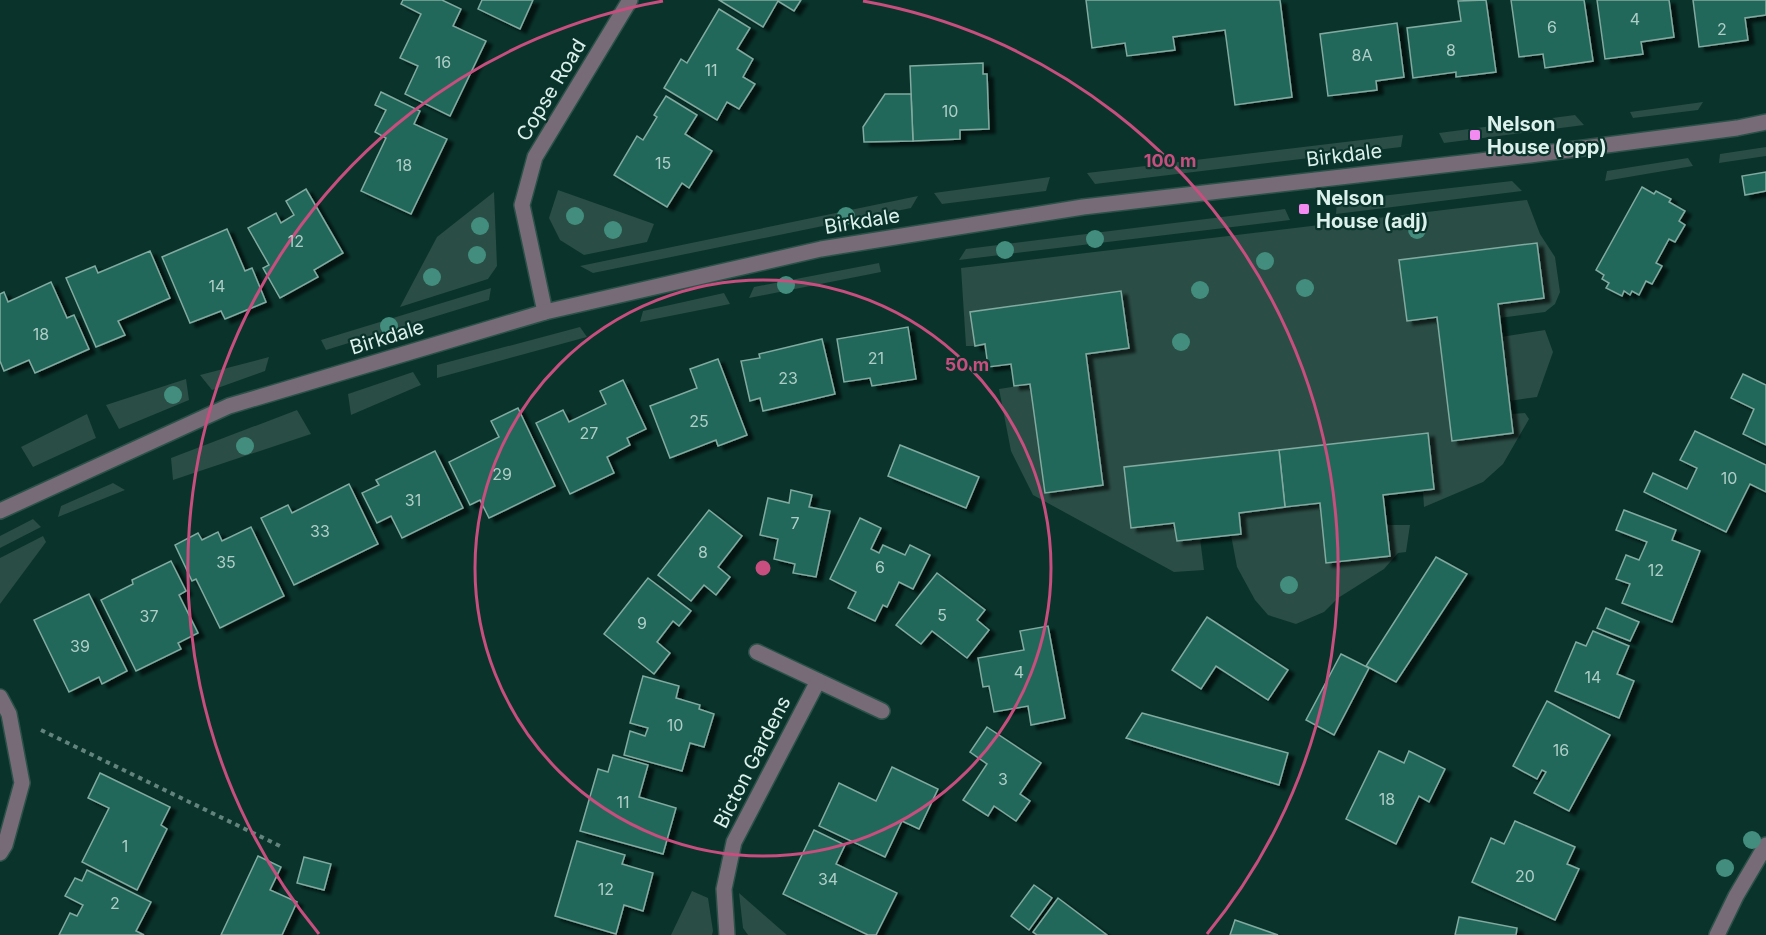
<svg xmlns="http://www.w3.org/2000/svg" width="1766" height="935" font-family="Inter,sans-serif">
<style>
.green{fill:#2a4d45}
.building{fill:#24675a;stroke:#81aaa0;stroke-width:1.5;filter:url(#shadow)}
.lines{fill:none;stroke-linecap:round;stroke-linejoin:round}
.minor-casing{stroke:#2b514a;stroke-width:18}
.path{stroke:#63847d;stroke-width:4;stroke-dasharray:4.5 4.5;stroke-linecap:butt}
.minor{stroke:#766b76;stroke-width:15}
.tree{fill:#428d7d}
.ring{fill:none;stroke:#c84e7f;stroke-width:3}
.poi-dot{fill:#f28af2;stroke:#09332b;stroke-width:2}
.labels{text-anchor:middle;stroke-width:4.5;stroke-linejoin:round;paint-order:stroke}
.number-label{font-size:16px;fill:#aecec7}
.street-label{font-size:20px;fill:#dcf1eb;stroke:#09332b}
.poi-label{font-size:20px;font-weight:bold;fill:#dcf1eb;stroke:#09332b;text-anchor:start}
.centre{fill:#c84e7f;stroke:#09332b;stroke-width:3}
.ring-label{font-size:18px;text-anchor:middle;font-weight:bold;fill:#c84e7f;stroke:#09332b;stroke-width:4.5;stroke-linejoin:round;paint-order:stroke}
</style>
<defs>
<filter id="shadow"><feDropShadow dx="6" dy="4" stdDeviation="1.5" flood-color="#0009"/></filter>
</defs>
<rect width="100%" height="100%" fill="#09332b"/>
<g class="green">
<path d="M1703,102L1698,110L1633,118L1630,112Z"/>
<path d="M1575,115L1584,125L1444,143L1439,133Z"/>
<path d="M1403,135L1401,147L1095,184L1087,173Z"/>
<path d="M1766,147V156L1719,163L1720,154Z"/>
<path d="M1688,158L1693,166L1605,181L1607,171Z"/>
<path d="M1050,177L1046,191L942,204L934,193Z"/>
<path d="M1512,181L1522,191L1336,214L1337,201Z"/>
<path d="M558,190L654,224L647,242L584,255L560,240L549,218Z"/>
<path d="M494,192L497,266L488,279L400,307L437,237Z"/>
<path d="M918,196L911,208L593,273L580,266Z"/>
<path d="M1527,200L1540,234L1555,257L1560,292L1555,304L1545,312L1499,318L1498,304L1544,298L1537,243L1399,260L1407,321L1437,317L1452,441L1513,433L1511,414L1525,413L1529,419L1503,464L1483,482L1424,507L1423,491L1434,489L1427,433L1125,467L1174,523L1177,541L1200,538L1204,570L1174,572L1033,495L1011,451L999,389L1030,384L1045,492L1103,485L1086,354L1128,348L1121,291L970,312L975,346H966L961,268Z"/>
<path d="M1285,209L1290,220L959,260L966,249Z"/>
<path d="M879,263L881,272L749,298L754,287Z"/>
<path d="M491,288L489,300L326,350L321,340Z"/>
<path d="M724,293L730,304L640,322L643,311Z"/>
<path d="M580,327L587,337L437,378V365Z"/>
<path d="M1545,330L1553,352L1537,397L1509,401L1501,337Z"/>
<path d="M269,357L265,371L212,390L200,375Z"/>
<path d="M413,372L421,385L351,415L348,394Z"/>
<path d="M186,379L189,400L119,429L106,405Z"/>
<path d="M297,410L311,434L173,480L171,458Z"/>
<path d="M87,414L96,438L33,467L21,447Z"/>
<path d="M113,483L125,490L58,517L61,506Z"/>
<path d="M1320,503L1327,563L1389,556L1386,525H1410L1406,552L1398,553L1384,569L1338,598L1324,612L1296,624L1268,615L1255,600L1237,567L1231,535L1241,533L1239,513Z"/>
<path d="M33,519L41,527L0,548V536Z"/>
<path d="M43,536L46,542L0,604V558Z"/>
<path d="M692,891L708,898L713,931L712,935H671Z"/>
<path d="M739,893L787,935H748L743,928Z"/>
</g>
<g class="building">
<path d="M403,0H442L461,9L453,26L486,41L450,116L405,94L418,66L400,58L421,14L401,4Z"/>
<path d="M482,0H533L520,29L478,9Z"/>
<path d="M719,0H801L794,11L778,1L763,27Z"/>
<path d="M1086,0H1280L1292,97L1235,105L1225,30L1173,37L1175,50L1127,56L1125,43L1092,48Z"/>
<path d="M1486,0L1496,72L1456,77V72L1413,78L1407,28L1461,21L1458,1Z"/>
<path d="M1511,0H1584L1593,61L1545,68L1543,54L1519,57Z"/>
<path d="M1597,0H1669L1674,37L1641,42L1643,54L1605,59Z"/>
<path d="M1693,0H1766V15L1745,18L1748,40L1699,47Z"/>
<path d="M719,9L750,28L737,49L753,59L743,77L755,84L739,109L727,102L717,120L664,88L681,59L687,63Z"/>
<path d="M1397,23L1404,77L1376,81L1377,90L1328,96L1320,34Z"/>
<path d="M983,63V74H987L989,129L960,130V139L913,141L910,66Z"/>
<path d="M381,92L420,111L414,124L447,139L411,214L361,191L386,138L375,132L386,110L375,105Z"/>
<path d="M885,94H911L913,141L864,142L863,127Z"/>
<path d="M666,96L697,115L685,134L712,151L689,188L682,183L667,207L614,175L637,136L643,140L657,117L654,115Z"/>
<path d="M1766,172V191L1745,195L1742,176Z"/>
<path d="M1642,187L1654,194L1656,191L1671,199L1669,202L1685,211L1679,221L1685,225L1675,242L1669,239L1656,263L1662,266L1652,284L1646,281L1639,295L1632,291L1630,295L1624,291L1622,296L1606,288L1609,283L1602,279L1604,275L1596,270Z"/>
<path d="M306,189L343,253L314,270L318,277L280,298L263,268L269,265L248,228L276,213L281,223L294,215L286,201Z"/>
<path d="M227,229L245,271L252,268L266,302L225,319L221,311L190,323L162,257Z"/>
<path d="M1537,243L1544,298L1498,304L1513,433L1452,441L1437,317L1407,321L1399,260Z"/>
<path d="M150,251L170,298L118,321L125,335L96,347L66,278L95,266L98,273Z"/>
<path d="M51,282L67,318L74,315L89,349L35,373L29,360L4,371L0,361V294L4,292L8,302Z"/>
<path d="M1121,291L1129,348L1086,354L1103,485L1045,493L1030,384L1014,386L1011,364L988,367L985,344L975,346L970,312Z"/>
<path d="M908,327L916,379L872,386L870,378L844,382L837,339Z"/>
<path d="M822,339L835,394L763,411L760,398L750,401L741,361L760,358L759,354Z"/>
<path d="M718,359L747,435L718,446L716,440L670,458L650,406L697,388L690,369Z"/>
<path d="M1743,374L1766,385V445L1743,434L1754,409L1731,398Z"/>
<path d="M623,380L646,429L627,438L630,445L607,457L614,473L570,494L536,423L563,410L569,422L606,404L600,391Z"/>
<path d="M518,408L555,486L489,518L480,500L470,505L449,462L499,437L491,421Z"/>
<path d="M1695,431L1766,465V492L1750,484L1726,532L1644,492L1653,473L1687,489L1697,468L1680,460Z"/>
<path d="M1428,433L1434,489L1383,495L1390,556L1326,563L1320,503L1285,507L1279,450Z"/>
<path d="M900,445L979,477L966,508L888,476Z"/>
<path d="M1279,450L1285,507L1239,513L1241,534L1177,541L1174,523L1131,528L1124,467Z"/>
<path d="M435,451L463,508L402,538L391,516L377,523L362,493L379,485L376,480Z"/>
<path d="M349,484L378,544L294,585L261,518L288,505L292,513Z"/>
<path d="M791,490L812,495L809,507L830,511L816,577L793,573L795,564L774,559L778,539L760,535L768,498L789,503Z"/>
<path d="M709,510L742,536L718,567L730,577L716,595L704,585L691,601L658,575Z"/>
<path d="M1624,510L1676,530L1672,540L1700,551L1672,622L1622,603L1630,584L1616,579L1626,555L1639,560L1647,542L1616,530Z"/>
<path d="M860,518L881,528L871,549L879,553L883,545L905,555L910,545L930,555L913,589L899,582L887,607L883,605L875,621L848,608L856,592L830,579Z"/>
<path d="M251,527L284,596L220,628L196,579L192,581L175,545L198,533L202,540L218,532L222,541Z"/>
<path d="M1436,557L1467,574L1396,682L1366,666Z"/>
<path d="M171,561L186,591L179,595L198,633L178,643L181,649L136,671L101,600L133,584L132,580Z"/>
<path d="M937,573L985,610L977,620L989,630L967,658L932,631L921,644L896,625Z"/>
<path d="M648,578L691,611L679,626L673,621L657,642L670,653L654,674L604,634Z"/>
<path d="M89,594L127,671L102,684L99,677L69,692L34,620Z"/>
<path d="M1606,608L1639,622L1630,641L1597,628Z"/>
<path d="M1207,617L1288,670L1268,700L1216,666L1201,689L1172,670Z"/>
<path d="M1048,626L1065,718L1031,725L1028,706L994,712L989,686L983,687L978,658L1024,650L1020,631Z"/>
<path d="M1593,631L1629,646L1617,674L1634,681L1619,718L1555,691L1576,642L1586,646Z"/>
<path d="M1341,654L1369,668L1334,735L1306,720Z"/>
<path d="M643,676L679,686L676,698L700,705L699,709L714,714L704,747L690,743L682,771L624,755L630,731L645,736L648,728L630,723Z"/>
<path d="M1547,701L1610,735L1569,811L1534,793L1546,772L1542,770L1537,779L1513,766Z"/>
<path d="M1142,713L1288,753L1279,785L1126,738Z"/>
<path d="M987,727L1041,763L1020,794L1030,801L1016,821L994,806L988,816L963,800L987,764L970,752Z"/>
<path d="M1379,751L1404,763L1409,751L1445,769L1429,802L1419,796L1396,844L1346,819Z"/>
<path d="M613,755L648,765L639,797L676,808L663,854L580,831L598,769L608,772Z"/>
<path d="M892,767L938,789L919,829L902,821L885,857L819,826L839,783L876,801Z"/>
<path d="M100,773L170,807L161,825L167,829L137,890L82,862L109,808L88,798Z"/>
<path d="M1515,821L1575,847L1567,864L1579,869L1555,920L1472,882L1491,838L1504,844Z"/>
<path d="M814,830L845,845L836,864L897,893L876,935H868L783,894Z"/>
<path d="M577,841L625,855L622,864L653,873L643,911L624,905L616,934L555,916Z"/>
<path d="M258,856L281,867L270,890L297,902L282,935H221Z"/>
<path d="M304,857L331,864L324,890L297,883Z"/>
<path d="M87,870L151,902L136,931L144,935H59L70,913L77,916L83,905L65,896L75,878L82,881Z"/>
<path d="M1034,885L1052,898L1029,930L1011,916Z"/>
<path d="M1058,898L1107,935H1037L1033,932Z"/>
<path d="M1459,917L1517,928L1516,935H1455Z"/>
<path d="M1235,920L1278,935H1230Z"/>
</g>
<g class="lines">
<defs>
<g id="minor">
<path d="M545,312L522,205L535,157L630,0"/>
<path d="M0,511L229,406L545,312L821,249L1083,207L1530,155L1737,128L1766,122"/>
<path d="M757,652L882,711"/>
<path d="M0,697L9,714L22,783L5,845L0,853"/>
<path d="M727,935L724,889L734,842L818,681"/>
<path d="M1717,935L1736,896L1766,845"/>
</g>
</defs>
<use href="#minor" class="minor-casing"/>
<path class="path" d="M41,730L280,846"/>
<use href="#minor" class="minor"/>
</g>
<g class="tree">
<circle cx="575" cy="216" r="9"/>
<circle cx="846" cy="216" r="9"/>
<circle cx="480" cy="226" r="9"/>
<circle cx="613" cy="230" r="9"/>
<circle cx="1417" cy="230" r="9"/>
<circle cx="1095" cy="239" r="9"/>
<circle cx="1005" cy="250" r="9"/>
<circle cx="477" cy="255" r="9"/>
<circle cx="1265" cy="261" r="9"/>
<circle cx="432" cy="277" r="9"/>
<circle cx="786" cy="285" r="9"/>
<circle cx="1305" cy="288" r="9"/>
<circle cx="1200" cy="290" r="9"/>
<circle cx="389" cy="326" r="9"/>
<circle cx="1181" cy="342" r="9"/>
<circle cx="173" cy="395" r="9"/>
<circle cx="245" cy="446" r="9"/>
<circle cx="1289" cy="585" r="9"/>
<circle cx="1752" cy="840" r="9"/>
<circle cx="1725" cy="868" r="9"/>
</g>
<g class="ring">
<circle cx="763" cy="568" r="288"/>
<path d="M319 934A576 576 0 0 1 663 1M863 1A576 576 0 0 1 1207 934"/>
</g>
<g class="poi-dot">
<rect x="1469" y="129" width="12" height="12" rx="3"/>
<rect x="1298" y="203" width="12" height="12" rx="3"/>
</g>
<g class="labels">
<g class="number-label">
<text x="1635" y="25">4</text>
<text x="1552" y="33">6</text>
<text x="1722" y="35">2</text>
<text x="1451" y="56">8</text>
<text x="1362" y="61">8A</text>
<text x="443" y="68">16</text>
<text x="711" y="76">11</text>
<text x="950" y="117">10</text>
<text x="663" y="169">15</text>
<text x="404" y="171">18</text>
<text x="296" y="247">12</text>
<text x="217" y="292">14</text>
<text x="41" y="340">18</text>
<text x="876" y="364">21</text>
<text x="788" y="384">23</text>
<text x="699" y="427">25</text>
<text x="589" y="439">27</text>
<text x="502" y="480">29</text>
<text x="1729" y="484">10</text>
<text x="413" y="506">31</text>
<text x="795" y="529">7</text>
<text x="320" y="537">33</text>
<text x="703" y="558">8</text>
<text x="226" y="568">35</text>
<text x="880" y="573">6</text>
<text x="1656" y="576">12</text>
<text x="942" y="621">5</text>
<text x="149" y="622">37</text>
<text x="642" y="629">9</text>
<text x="80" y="652">39</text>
<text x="1019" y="678">4</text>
<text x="1593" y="683">14</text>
<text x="675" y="731">10</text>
<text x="1561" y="756">16</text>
<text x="1003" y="785">3</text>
<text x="1387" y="805">18</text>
<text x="623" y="808">11</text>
<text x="125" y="852">1</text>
<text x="1525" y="882">20</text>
<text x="828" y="885">34</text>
<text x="606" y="895">12</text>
<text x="115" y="909">2</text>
</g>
<g class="street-label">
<text transform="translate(551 90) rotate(-59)" y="7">Copse Road</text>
<text transform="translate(1344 155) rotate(-7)" y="7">Birkdale</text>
<text transform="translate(862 221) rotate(-9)" y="7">Birkdale</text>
<text transform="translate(387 337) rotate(-17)" y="7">Birkdale</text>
<text transform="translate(752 762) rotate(-63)" y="7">Bicton Gardens</text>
</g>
<g class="poi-label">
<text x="1487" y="131">Nelson<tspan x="1487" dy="23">House (opp)</tspan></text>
<text x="1316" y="205">Nelson<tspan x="1316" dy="23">House (adj)</tspan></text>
</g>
</g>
<circle cx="763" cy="568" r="9" class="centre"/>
<g class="ring-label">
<text x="1170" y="167">100 m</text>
<text x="967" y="371">50 m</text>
</g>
</svg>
